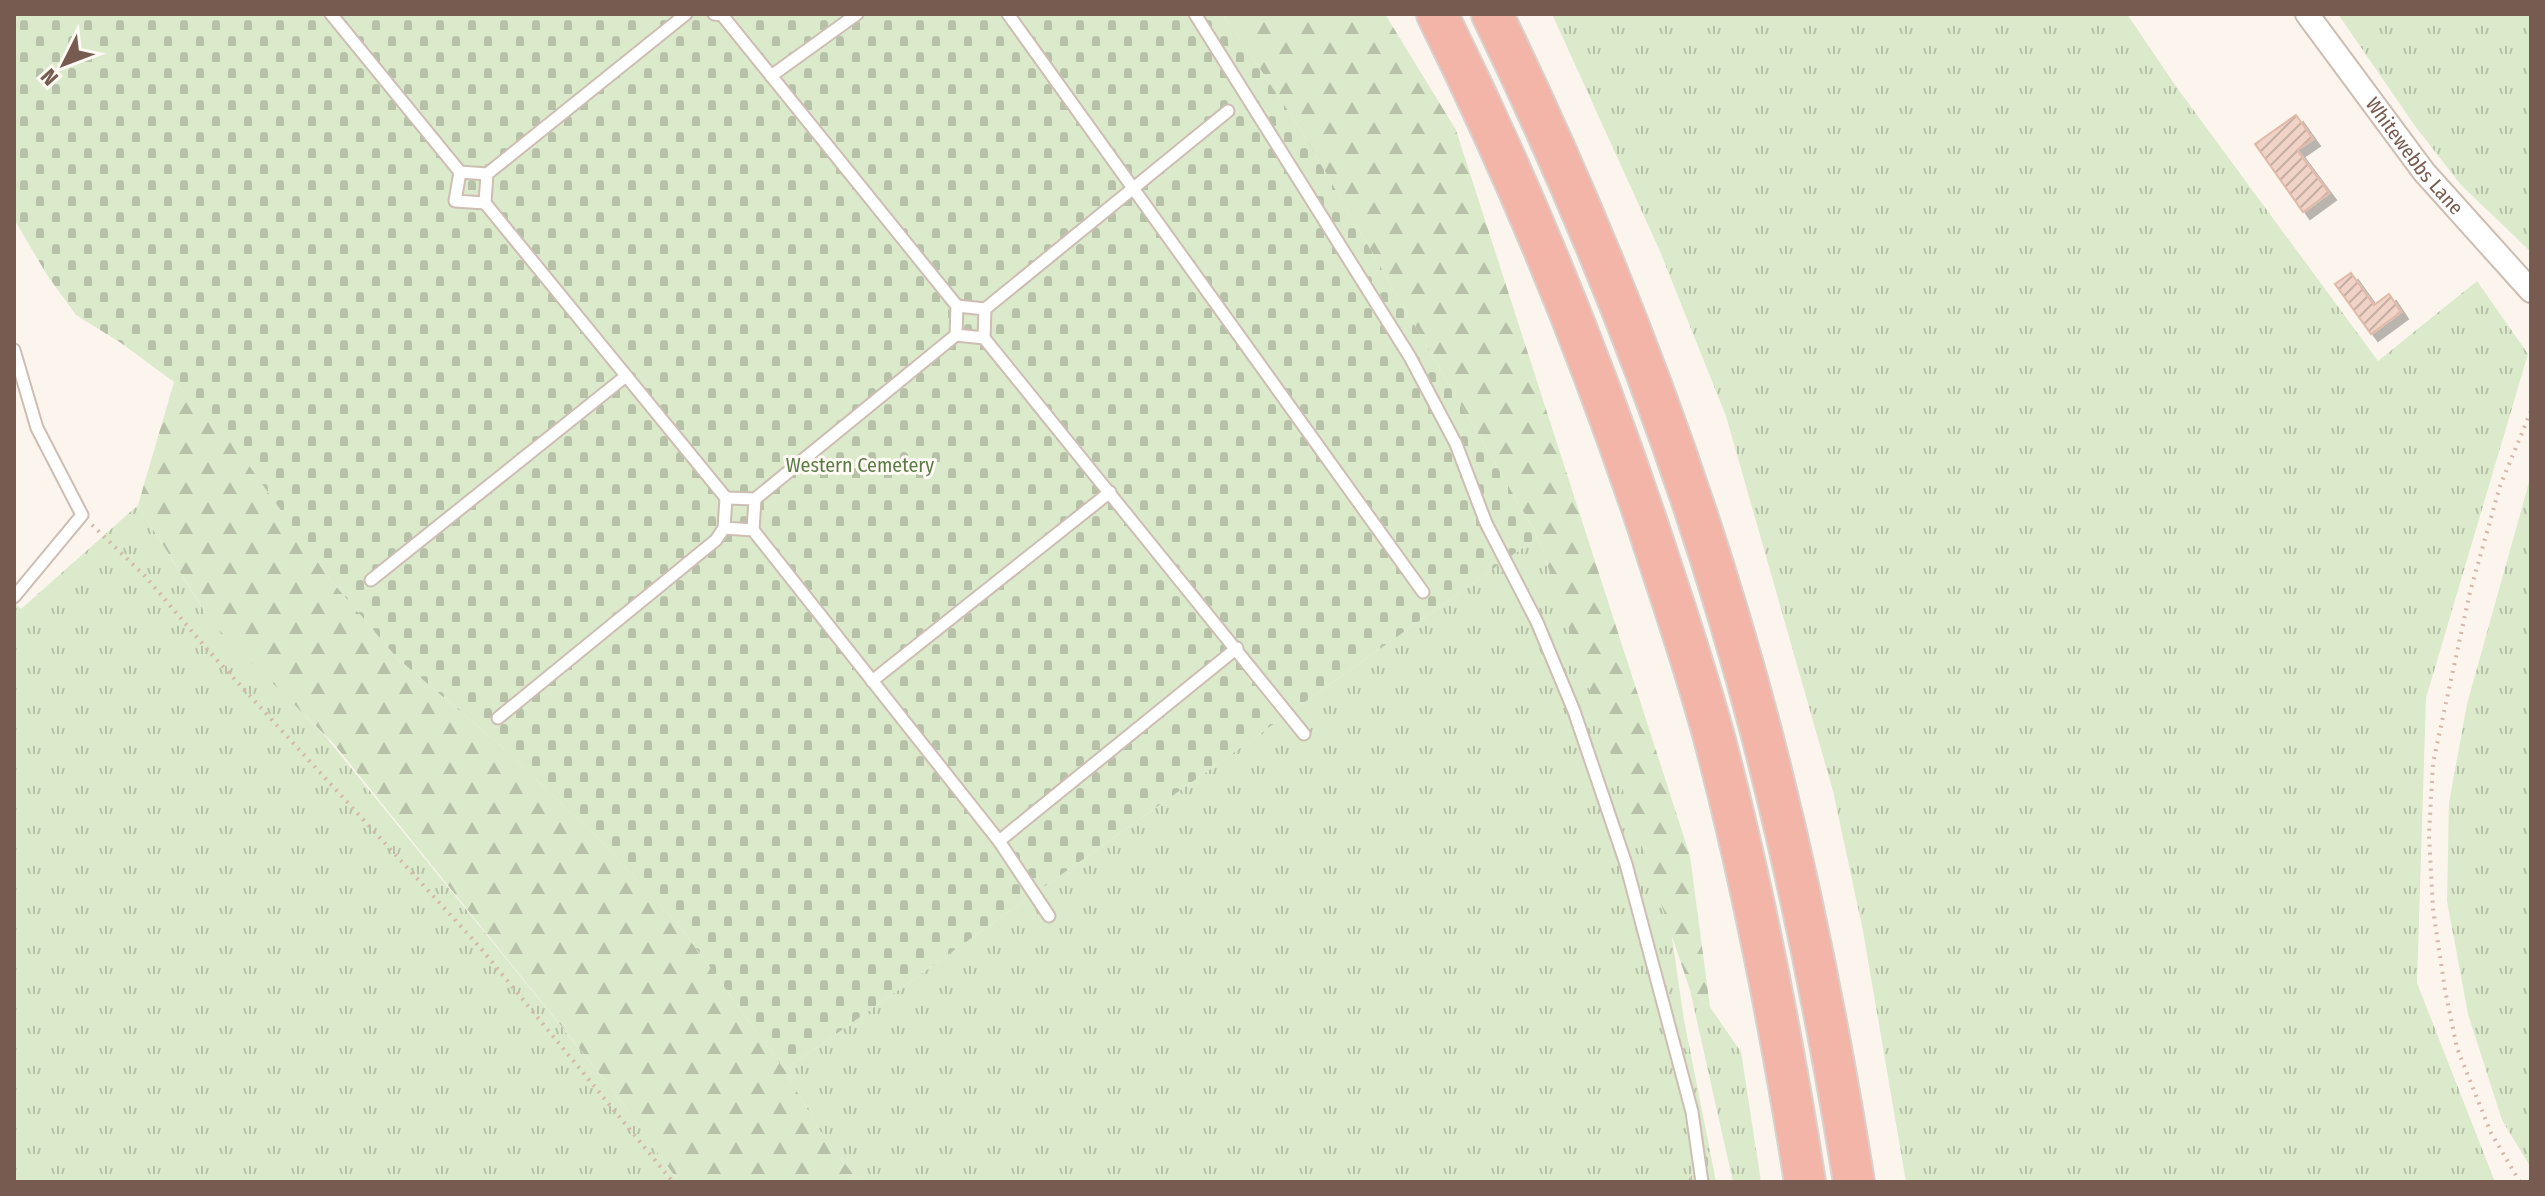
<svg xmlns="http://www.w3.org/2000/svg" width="2545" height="1196" font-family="'Fira Sans Condensed',sans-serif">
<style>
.grass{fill:url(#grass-tufts)}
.forest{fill:url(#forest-firs)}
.cemetery{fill:url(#cemetery-stones)}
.building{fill:url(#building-hatch);stroke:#e2b9a7;stroke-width:2;filter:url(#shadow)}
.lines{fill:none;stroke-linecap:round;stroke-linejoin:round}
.service-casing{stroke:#cebdb2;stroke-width:15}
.minor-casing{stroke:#cebdb2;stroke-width:26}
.motorway-casing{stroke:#d9d1ce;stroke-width:44}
.path{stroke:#d6b6a8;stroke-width:4;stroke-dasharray:2 6;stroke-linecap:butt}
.service{stroke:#fff;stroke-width:11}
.minor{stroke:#fff;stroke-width:22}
.motorway{stroke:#f2b5a8;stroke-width:40}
.labels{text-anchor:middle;stroke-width:6;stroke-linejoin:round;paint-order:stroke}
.street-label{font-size:20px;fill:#775b50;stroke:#fef9f3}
.park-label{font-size:20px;fill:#5b7c48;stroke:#fef9f3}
</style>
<defs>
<pattern id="grass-tufts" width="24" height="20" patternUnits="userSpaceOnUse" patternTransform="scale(2)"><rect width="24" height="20" fill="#daeacb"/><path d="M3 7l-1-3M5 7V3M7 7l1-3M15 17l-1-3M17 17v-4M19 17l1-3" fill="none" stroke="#b6c1a7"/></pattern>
<pattern id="forest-firs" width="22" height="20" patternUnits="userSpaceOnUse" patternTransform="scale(2)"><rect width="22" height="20" fill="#daeacb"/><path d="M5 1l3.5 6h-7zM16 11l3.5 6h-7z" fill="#b6c1a7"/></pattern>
<pattern id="cemetery-stones" width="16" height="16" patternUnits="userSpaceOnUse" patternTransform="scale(2)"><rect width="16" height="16" fill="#daeacb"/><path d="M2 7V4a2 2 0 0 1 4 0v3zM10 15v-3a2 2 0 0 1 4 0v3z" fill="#b6c1a7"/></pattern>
<pattern id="building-hatch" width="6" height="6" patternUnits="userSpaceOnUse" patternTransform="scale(2)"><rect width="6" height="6" fill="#f0d3c6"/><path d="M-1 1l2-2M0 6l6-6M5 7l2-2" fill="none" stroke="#c7aea3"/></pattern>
<filter id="shadow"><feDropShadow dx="7" dy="7" stdDeviation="0" flood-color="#0004"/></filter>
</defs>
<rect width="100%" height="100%" fill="#fcf5ed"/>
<g class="grass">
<path d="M1552,14H2127L2175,85L2378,361L2477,281L2528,354L2426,698L2417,983L2495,1182H1906L1863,931L1833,791L1726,416L1659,249Z"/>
<path d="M2338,14H2531V252L2461,185L2415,126Z"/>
<path d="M2531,475V1168L2502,1120L2468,1014L2447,901L2449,803L2467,704Z"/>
<path d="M138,505L206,614L326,737L612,1089L679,1182H14V602L21,609Z"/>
<path d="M1538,537L1670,924L1684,1020L1710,1151L1687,1182H859L818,1128L784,1069L822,1044Z"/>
<path d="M1690,990L1710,1007L1741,1052L1761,1182H1733Z"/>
</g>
<g class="forest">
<path d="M1223,14H1385L1456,130L1690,856L1710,1007L1690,990L1538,537L1299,127Z"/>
<path d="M174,382L236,446L330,579L397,658L499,744L603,843L682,929L784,1069L818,1128L859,1182H679L612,1089L334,744L212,623L138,505Z"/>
</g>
<g class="cemetery">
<path d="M14,14H1223L1299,127L1538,537L822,1044L784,1069L682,929L603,843L499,744L397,658L330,579L235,446L174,382L121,343L76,315L47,275L14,219Z"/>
<path d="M1710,1151L1716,1182H1687L1689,1179Z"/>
</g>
<g class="building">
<path d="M2296,115L2313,139L2297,150L2329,193L2303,212L2255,144Z"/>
<path d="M2351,273L2374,305L2389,294L2401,312L2371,334L2335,284Z"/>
</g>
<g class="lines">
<defs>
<g id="service">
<path d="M331,14L460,172"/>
<path d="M714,14L722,15L957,306L956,335L984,338L1304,734"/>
<path d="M1008,14L1423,592"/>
<path d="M1195,14L1410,357L1456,444L1486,523L1537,622L1574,711L1626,864L1692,1112L1702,1182"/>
<path d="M771,76L857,14"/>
<path d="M487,174L485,203L455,201L460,172L487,174L686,14"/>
<path d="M485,203L726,498L724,528L753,530L999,841L1049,916"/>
<path d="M957,306L985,309L984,338"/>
<path d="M985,309L1228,111"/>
<path d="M14,350L37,428L82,515L14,597"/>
<path d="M726,498L755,499L753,530"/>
<path d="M755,499L956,335"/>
<path d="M371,580L626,376"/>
<path d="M872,681L1110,492"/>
<path d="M498,718L716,540L724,528"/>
<path d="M999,841L1237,648"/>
</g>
<g id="minor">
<path id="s1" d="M2307,14L2424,172L2531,291"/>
</g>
<g id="motorway">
<path d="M1437,14C1525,192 1599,374 1660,563C1682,629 1704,696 1721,764C1756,902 1783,1042 1805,1182"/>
<path d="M1492,14C1604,245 1697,486 1762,735C1800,882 1830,1032 1854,1182"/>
</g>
</defs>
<use href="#service" class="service-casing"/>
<use href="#minor" class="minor-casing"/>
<use href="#motorway" class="motorway-casing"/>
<g class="path">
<path d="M92,525L144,575L207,649L478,945L673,1182"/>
<path d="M2520,1182L2491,1133L2457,1048L2445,990L2433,909L2429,835L2433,763L2470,592L2500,486L2531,411"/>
</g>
<use href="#service" class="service"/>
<use href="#minor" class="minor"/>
<use href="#motorway" class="motorway"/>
</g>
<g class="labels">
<g class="street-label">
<text dy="7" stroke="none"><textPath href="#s1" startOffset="178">Whitewebbs Lane</textPath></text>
</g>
<g class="park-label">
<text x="860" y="472">Western Cemetery</text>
</g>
</g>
<rect width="2545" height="1196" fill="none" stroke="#775b50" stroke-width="32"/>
<g transform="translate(64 64) rotate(228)" stroke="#fef9f3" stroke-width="6" paint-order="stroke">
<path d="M0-6L14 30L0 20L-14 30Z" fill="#775b50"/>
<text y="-12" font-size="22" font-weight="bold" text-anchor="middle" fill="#775b50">N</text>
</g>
</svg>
